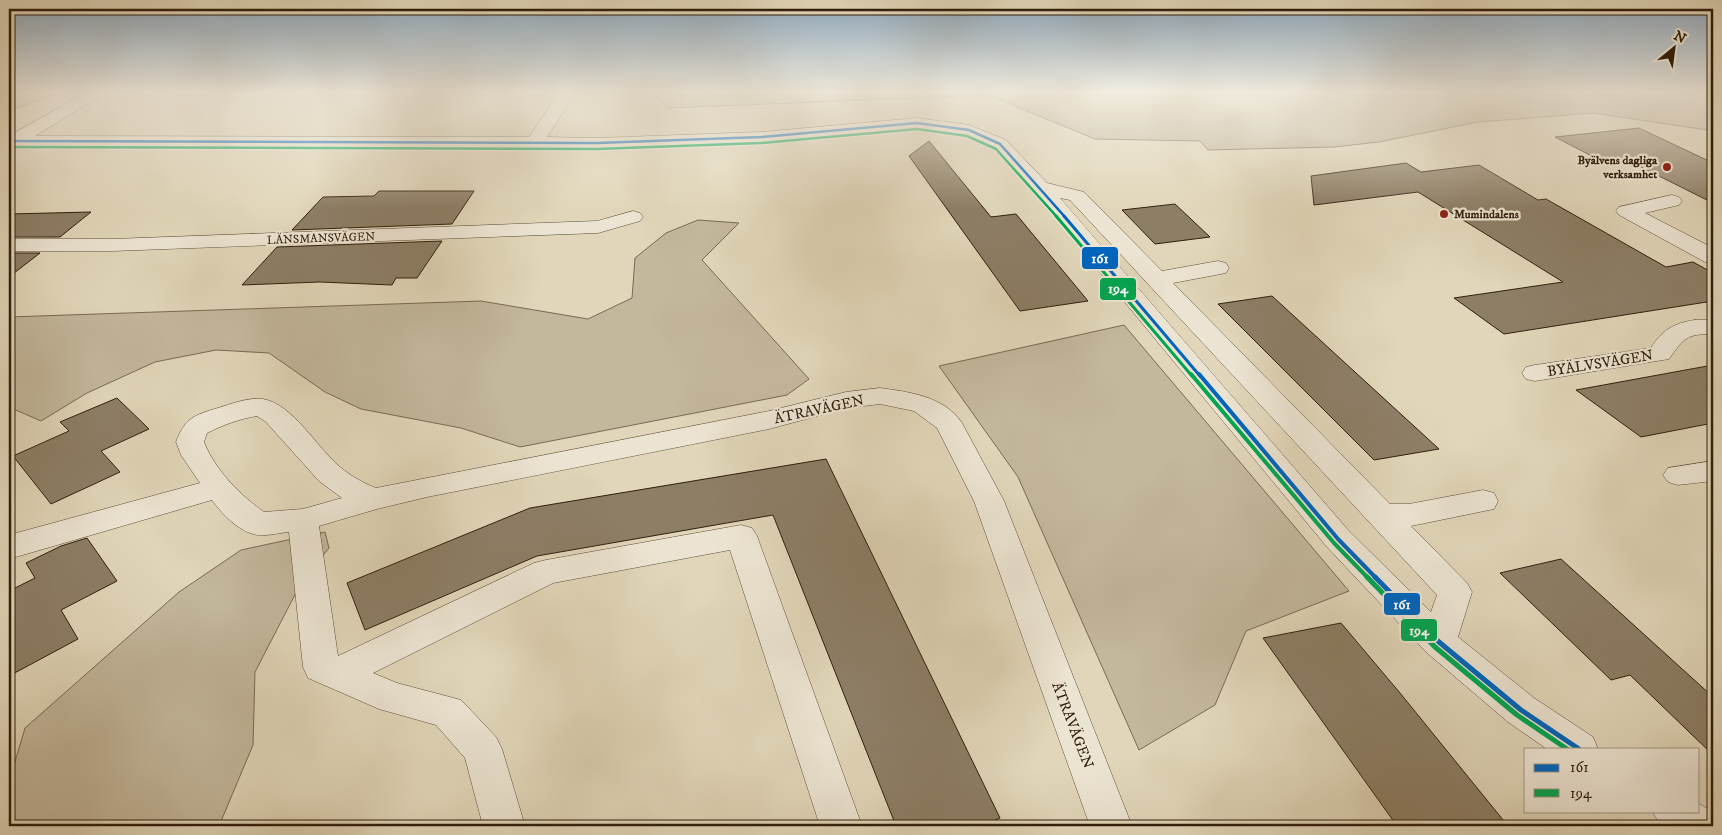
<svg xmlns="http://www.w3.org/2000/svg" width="1722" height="835" font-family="'IM FELL DW Pica',serif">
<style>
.green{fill:#c3b79c;stroke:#7a6a54}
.building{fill:#8d7e66;stroke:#311e0c}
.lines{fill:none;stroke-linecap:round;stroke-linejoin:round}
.minor-casing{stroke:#5d4c37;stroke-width:1}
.minor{fill:#ece4d2;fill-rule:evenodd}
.bus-1-far3-casing{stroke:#ece4d2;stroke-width:5}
.bus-1-far2-casing{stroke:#ece4d2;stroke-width:6}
.bus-1-far1-casing{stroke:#ece4d2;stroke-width:8}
.bus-1-casing{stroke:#ece4d2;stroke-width:9}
.bus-2-far3-casing{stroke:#ece4d2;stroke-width:5}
.bus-2-far2-casing{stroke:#ece4d2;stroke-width:6}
.bus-2-far1-casing{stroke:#ece4d2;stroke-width:8}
.bus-2-casing{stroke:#ece4d2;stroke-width:9}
.bus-1-far3{stroke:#0065bd;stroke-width:2.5}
.bus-1-far2{stroke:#0065bd;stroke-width:3}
.bus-1-far1{stroke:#0065bd;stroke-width:4}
.bus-1{stroke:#0065bd;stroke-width:5}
.bus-2-far3{stroke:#00a651;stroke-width:2.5}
.bus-2-far2{stroke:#00a651;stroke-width:3}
.bus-2-far1{stroke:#00a651;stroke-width:4}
.bus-2{stroke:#00a651;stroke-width:5}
.poi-dot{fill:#8f2418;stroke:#ece4d2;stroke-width:2}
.labels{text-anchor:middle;stroke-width:4.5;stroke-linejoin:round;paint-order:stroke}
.far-poi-label{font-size:12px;font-weight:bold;fill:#311e0c;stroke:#ece4d2;text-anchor:end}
.far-street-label{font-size:12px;fill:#311e0c;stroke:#ece4d2}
.street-label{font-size:15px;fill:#311e0c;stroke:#ece4d2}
.line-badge{stroke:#ece4d2;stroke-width:2}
.badge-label{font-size:14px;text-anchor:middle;font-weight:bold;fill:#fff}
</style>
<rect width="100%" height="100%" fill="#e1d6b9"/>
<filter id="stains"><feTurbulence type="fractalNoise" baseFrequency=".004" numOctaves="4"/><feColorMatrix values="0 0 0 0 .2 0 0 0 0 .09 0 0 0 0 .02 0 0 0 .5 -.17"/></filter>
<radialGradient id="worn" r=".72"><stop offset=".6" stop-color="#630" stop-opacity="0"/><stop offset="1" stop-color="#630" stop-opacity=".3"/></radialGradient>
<g class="green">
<path d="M9,92H62L9,111Z"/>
<path d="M652,92H1713V131L1594,113L1478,122L1379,142L1334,147L1208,150L1200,141L1095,139L988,95L668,108Z"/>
<path d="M698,220L739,223L702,260L809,379L787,395L520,447L461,428L361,409L325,392L269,353L216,350L155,362L87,393L41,421L9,407V317L481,301L588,319L632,298L635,258L666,233Z"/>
<path d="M1124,325L1349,591L1246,631L1215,705L1139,750L1018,477L939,366Z"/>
<path d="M325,532L329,548L301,583L255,672L253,745L219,826H9V782L25,728L179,592L241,550Z"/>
</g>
<g class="building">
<path d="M1639,128L1713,163V203L1631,162L1609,165L1555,137Z"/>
<path d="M929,141L991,217L1016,214L1088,301L1020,311L909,156Z"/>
<path d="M1406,163L1421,172L1479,165L1538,200L1546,199L1666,267L1693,262L1713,273V301L1504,334L1454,298L1563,282L1418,192L1314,205L1311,176Z"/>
<path d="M379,191H474L452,224L292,230L323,197L374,196Z"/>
<path d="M1175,204L1210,237L1155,244L1122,210Z"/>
<path d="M91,212L60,237H9V214Z"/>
<path d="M442,241L417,278H396L392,285L320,282L242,285L277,247Z"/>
<path d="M9,253H40L9,277Z"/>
<path d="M1272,296L1439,449L1374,460L1218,304Z"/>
<path d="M1713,365V423L1641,437L1576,390Z"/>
<path d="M117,398L149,429L101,451L120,472L51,504L13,456L69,431L60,422Z"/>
<path d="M826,459L1000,818L982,826H896L773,515L537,556L365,630L347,583L530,508Z"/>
<path d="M87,538L117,581L61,610L78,639L9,676V591L35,578L26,563L61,546Z"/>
<path d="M1561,559L1713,697V755L1630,675L1611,680L1500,573Z"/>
<path d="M1341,623L1400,693L1508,826H1397L1263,638Z"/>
</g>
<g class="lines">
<defs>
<g id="minor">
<path d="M87,92H109L107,95L92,101L35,136L529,137L560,92H576L547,137L597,138L761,132L917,118L969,125L1006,140L1047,183L1084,192L1162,271L1218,261L1226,263L1229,268L1226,273L1173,283L1390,504H1409L1483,490L1494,493L1498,501L1494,509L1411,526L1467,583L1472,592L1458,637L1534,698L1593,737L1598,749H1547L1508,722L1426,652L1327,547L1033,191L994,148L965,135L917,128L761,142L597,148L9,146V136ZM1060,198L1070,200L1437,595L1431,612L1349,531Z"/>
<path d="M1672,195L1679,197L1682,201L1679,205L1645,213L1713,248V263L1705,262L1619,215L1616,211L1619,207Z"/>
<path d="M633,211L640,213L643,217L640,221L598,233L112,251H9V239H112L597,221Z"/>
<path d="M1695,320H1713V334C1686,334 1684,338 1669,359L1535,381L1526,379L1522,373L1526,367L1535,365L1651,348C1662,330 1674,323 1695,320Z"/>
<path d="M880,388C909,392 944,396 962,423L1004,501L1132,826H1090L974,501L937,428L914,411L880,404L847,408L769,429L427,497L377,509L319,526L338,656L534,563L546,560L741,525L752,528L757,536L862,826H820L730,550L553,583L373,673L397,683L461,700L496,737L502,749L525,826H483L465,758L436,725L379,709L308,678L303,667L289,532C279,533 267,536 258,535C240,533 222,514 212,500L9,559V535L200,483L181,455L176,442C185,418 194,415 218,408C231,404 249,397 263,399C293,404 317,448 340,467C351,476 363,483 376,488L769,411L846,392ZM257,416L266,422L319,481L342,498L303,509L264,512C240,495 215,470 204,442L207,433C223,425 239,419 257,416Z"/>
<path d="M1713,461V481L1678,485L1668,482L1663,475L1668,468Z"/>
<path d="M1698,803L1713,812V826H1661L1652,811H1698Z"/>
</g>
</defs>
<use href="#minor" class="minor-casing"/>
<use href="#minor" class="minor"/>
<defs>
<path id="bus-1-far3" d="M9,141L597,143L761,137L917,123L969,130L1000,144L1065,217"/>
<path id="bus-1-far2" d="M1064,216L1200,376"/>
<path id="bus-1-far1" d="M1199,374L1338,539L1376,578"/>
<path id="bus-1" d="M1375,577L1439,642L1521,710L1579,749"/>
<path id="bus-2-far3" d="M9,147L597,149L761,143L917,129L967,136L996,149L1057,217"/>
<path id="bus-2-far2" d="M1056,216L1192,376"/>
<path id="bus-2-far1" d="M1191,374L1334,543L1368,578"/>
<path id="bus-2" d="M1367,577L1435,647L1517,715L1567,749"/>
</defs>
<use href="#bus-1-far3" class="bus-1-far3-casing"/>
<use href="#bus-1-far2" class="bus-1-far2-casing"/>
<use href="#bus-1-far1" class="bus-1-far1-casing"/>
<use href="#bus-1" class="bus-1-casing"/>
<use href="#bus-2-far3" class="bus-2-far3-casing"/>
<use href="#bus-2-far2" class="bus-2-far2-casing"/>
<use href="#bus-2-far1" class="bus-2-far1-casing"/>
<use href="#bus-2" class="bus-2-casing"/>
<use href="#bus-1-far3" class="bus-1-far3"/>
<use href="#bus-1-far2" class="bus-1-far2"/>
<use href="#bus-1-far1" class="bus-1-far1"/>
<use href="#bus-1" class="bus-1"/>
<use href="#bus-2-far3" class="bus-2-far3"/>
<use href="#bus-2-far2" class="bus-2-far2"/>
<use href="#bus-2-far1" class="bus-2-far1"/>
<use href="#bus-2" class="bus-2"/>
</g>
<linearGradient id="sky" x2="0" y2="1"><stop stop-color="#8da8be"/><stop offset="0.44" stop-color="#f2ede0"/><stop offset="1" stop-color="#f2ede0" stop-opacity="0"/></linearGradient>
<rect width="1722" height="209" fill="url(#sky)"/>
<g class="poi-dot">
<circle cx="1667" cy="167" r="5"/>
<circle cx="1444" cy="214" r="5"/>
</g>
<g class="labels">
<g class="far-poi-label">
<text x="1657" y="164">Byälvens dagliga<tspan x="1657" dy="14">verksamhet</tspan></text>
<text x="1454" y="218" text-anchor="start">Mumindalens</text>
</g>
<g class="far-street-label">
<text transform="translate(321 238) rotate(-2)" y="4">LÄNSMANSVÄGEN</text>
</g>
<g class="street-label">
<text transform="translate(1600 363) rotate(-9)" y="5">BYÄLVSVÄGEN</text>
<text transform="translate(819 409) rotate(-12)" y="5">ÄTRAVÄGEN</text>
<text transform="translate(1073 725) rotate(69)" y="5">ÄTRAVÄGEN</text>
</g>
</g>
<g class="line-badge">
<rect x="1081" y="246" width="38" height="24" rx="5" fill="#0065bd"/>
<rect x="1099" y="277" width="38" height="24" rx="5" fill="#00a651"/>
<rect x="1383" y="592" width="38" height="24" rx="5" fill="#0065bd"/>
<rect x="1400" y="618" width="38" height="24" rx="5" fill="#00a651"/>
</g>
<g class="badge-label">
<text x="1100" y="263">161</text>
<text x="1118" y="293">194</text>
<text x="1402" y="609">161</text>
<text x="1419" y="635">194</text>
</g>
<rect width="1722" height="835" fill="none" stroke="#e1d6b9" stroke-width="30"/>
<rect x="10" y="10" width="1702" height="815" fill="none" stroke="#311e0c" stroke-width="2.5"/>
<rect x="15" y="15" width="1692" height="805" fill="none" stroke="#311e0c"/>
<rect x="1524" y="748" width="175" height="65" fill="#ece4d2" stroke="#a19583"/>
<rect x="1534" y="764" width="25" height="8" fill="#0065bd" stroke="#a19583"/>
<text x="1570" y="772" font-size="15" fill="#311e0c">161</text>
<rect x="1534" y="789" width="25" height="8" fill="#00a651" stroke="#a19583"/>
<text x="1570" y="798" font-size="15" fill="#311e0c">194</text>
<g transform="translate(1674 48) rotate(29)" stroke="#ece4d2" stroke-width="4" paint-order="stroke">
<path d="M0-4L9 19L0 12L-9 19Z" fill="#311e0c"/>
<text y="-8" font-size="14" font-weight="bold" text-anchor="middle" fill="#311e0c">N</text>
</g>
<rect width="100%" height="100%" filter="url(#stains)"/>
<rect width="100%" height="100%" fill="url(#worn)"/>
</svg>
